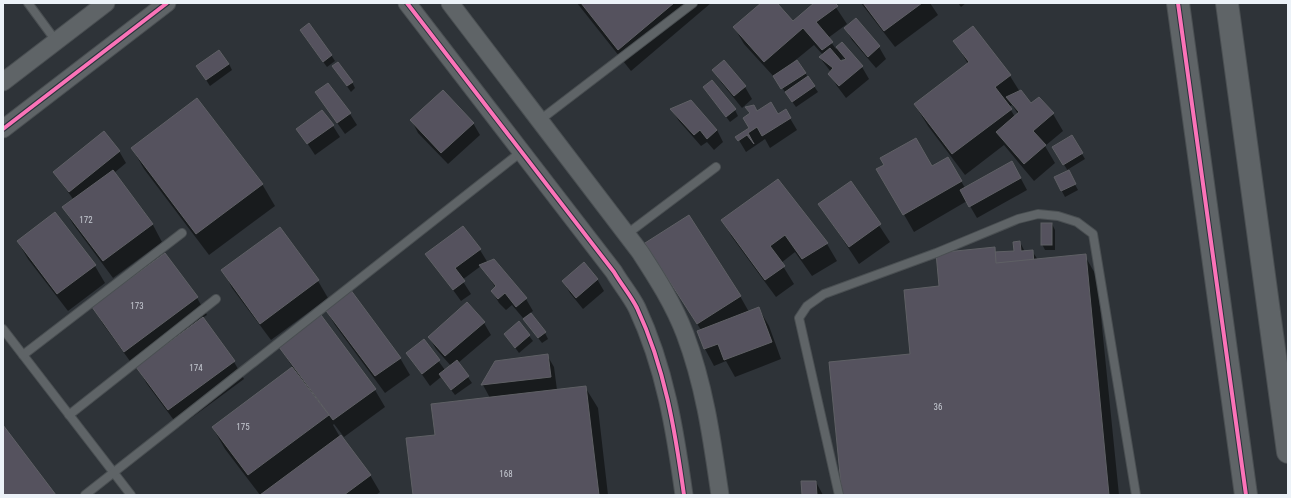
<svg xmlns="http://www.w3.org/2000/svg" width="1291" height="498" font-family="'Roboto Condensed',sans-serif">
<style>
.shadow{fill:#0007;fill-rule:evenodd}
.building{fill:#55525e;stroke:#5f6065}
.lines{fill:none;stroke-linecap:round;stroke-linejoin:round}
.lane-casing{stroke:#4a4f52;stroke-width:10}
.street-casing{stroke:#4a4f52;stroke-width:19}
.secondary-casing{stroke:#4a4f52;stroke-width:24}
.lane{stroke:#5f6467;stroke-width:8}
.street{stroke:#5f6467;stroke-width:17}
.secondary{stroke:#5f6467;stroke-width:22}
.cycleway-casing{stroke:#2a343c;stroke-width:6}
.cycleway{stroke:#fb73b8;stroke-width:4}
.labels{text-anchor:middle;stroke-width:3;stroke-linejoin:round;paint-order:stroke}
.number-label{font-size:9px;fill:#c6cad2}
</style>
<rect width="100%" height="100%" fill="#2e3338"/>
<g class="shadow">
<path d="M577,3H711L631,71Z"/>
<path d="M762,3H776L793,23L816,3H833L847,24L828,38L836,49L842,44L862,67L869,79L846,98L837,86L830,74L831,72L820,58L823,55L814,45L792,63L797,61L818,92L796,107L775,78L744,44L734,27ZM843,58L845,61L841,62L840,61Z"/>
<path d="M861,3H930L938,15L895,47Z"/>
<path d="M958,3H966L961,7Z"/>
<path d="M855,19L879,47L886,59L876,68L852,40L845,28Z"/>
<path d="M973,27L1010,76L1020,92L1031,104L1053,114L1063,131L1045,146L1055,163L1034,181L1004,145L965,175L928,126L915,105L968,64L955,41ZM1012,105L1018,114L1015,117L1009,107Z"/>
<path d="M304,36L331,55L335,61L327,67Z"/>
<path d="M724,62L745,87L752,99L742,108L721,82L714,71Z"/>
<path d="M229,64L232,70L210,86L201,72Z"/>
<path d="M333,67L352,82L355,88L351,92Z"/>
<path d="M316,93L350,114L357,125L345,134Z"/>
<path d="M708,93L735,110L738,116L730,122Z"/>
<path d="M197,99L262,184L275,206L209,255L144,169L132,148Z"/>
<path d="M672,110L717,130L723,142L714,150L707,142L701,146L679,121Z"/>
<path d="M785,110L797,130L770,148L765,139L746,152L737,137L750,128L751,114L757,112L777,115Z"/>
<path d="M412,121L473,123L480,135L448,164L418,133Z"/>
<path d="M333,126L340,137L315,155L298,129Z"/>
<path d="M1071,136L1085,159L1067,170L1078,190L1065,197L1055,178L1068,171L1053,147Z"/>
<path d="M119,151L126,163L114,173L153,225L162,242L113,278L73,224L63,207L73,199L54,172Z"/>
<path d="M948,158L965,188L1012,162L1027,190L977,218L967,201L914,232L878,169L932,167Z"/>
<path d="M777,180L827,244L837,261L812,276L795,252L781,263L794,284L776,297L732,237L722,220Z"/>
<path d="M851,183L890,242L859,264L820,205Z"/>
<path d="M55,214L95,266L105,283L68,311L28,259L18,242Z"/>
<path d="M1052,224L1055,230V250H1045L1042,244Z"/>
<path d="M279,228L318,281L328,298L271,340L232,288L223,270Z"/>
<path d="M1020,242L1025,252L1032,251L1038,260L1085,256L1097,277L1119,495H843L911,355L940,287L994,248L997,253L1015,252Z"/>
<path d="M480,250L488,263L494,260L526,299L533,311L523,318L512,305L506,310L499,303L492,291L496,288L481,266L462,280L471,294L461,301L427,254Z"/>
<path d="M165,254L197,298L207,315L202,318L234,362L244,379L179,427L147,384L137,367L135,368L103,324L93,307Z"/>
<path d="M656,260L740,296L749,312L759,309L769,326L781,359L735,377L726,361L714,366L705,349L701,330Z"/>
<path d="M597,279L604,291L583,309L570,293L563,281Z"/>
<path d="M325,308L400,358L410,375L385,393L335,325Z"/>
<path d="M484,323L491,335L458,363L472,383L455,395L441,377L430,386L407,353L423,340L445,370L451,366L436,349L429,337Z"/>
<path d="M519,323L533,341L519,353L505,334Z"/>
<path d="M528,325L545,333L548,339L542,343Z"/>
<path d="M280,347L375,390L385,407L344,437L334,424L333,425L340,437L370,475L380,492L376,495H260L225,449L213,428L293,368Z"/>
<path d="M547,355L554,367L557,390L585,387L598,408L608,495H414L436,436L490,398L483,385L495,362Z"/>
<path d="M816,482L823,495H803Z"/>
</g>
<g class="building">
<path d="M581,3H674L618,50Z"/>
<path d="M761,3H777L793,21L814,3H835L838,6L816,22L833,42L822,50L803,28L764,62L733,27Z"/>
<path d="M863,3H922L884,31Z"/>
<path d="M856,18L880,46L868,57L844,28Z"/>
<path d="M309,23L332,55L323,62L300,30Z"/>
<path d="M973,26L1011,75L995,87L1012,109L952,154L914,104L969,62L953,41Z"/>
<path d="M842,42L863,66L839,86L828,74L833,68L819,57L830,48L841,61L846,59L836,47Z"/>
<path d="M219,50L229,64L206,80L196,66Z"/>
<path d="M724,60L746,86L734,96L712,70Z"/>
<path d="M797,60L806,73L781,89L773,76Z"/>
<path d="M338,62L353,82L347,86L332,66Z"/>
<path d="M808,76L815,86L792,102L785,92Z"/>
<path d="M712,80L736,109L726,117L703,87Z"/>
<path d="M328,83L351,113L337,123L315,92Z"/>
<path d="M443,90L474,123L441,153L410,120Z"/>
<path d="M1021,90L1031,103L1039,97L1054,113L1033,131L1046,145L1024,164L996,132L1019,112L1006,97Z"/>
<path d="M197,98L263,184L196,234L131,148Z"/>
<path d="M691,100L717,130L707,139L700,130L694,135L670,109Z"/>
<path d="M771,102L778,114L786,109L791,118L762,136L757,127L748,133L754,144L747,135L738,141L735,137L749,128L743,118L750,113L745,107L754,105L757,111Z"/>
<path d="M322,110L334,125L307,144L296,129Z"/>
<path d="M104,131L120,151L69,192L53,172Z"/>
<path d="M1072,135L1083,153L1063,165L1052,147Z"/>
<path d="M916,138L932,166L948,157L962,181L903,215L876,169L884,165L880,158Z"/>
<path d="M1012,161L1021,178L969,207L960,190Z"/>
<path d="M113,170L153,224L103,261L62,207Z"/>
<path d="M1069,170L1076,184L1061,191L1054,177Z"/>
<path d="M778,179L828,243L802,259L785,235L770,246L785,266L765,280L721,220Z"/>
<path d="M851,181L881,224L849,247L818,204Z"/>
<path d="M55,212L96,265L57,294L17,241Z"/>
<path d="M689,215L741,296L697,324L645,243Z"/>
<rect x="1041" y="223" width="11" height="22"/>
<path d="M463,226L481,249L455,268L465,281L453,290L425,254Z"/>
<path d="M280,227L319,280L260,324L221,270Z"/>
<path d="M1020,241L1021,251L1033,250L1034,266L996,269L994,252L1014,251L1013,242Z"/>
<path d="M995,247L996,263L1086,254L1109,495H842L829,362L910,354L904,290L939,286L936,253Z"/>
<path d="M165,253L198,297L124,352L92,307Z"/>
<path d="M494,259L527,298L516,307L505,293L498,299L491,291L496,286L479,265Z"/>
<path d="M584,262L598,279L576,298L562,281Z"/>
<path d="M350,289L401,358L375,376L324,308Z"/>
<path d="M467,302L485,322L445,356L428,337Z"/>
<path d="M759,307L772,342L724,360L718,344L704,349L697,331Z"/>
<path d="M531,313L546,332L538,338L523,319Z"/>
<path d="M321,315L376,389L333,420L279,347Z"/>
<path d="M203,317L235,361L168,410L136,367Z"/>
<path d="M519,321L530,335L515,348L504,334Z"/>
<path d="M424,339L440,360L422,374L406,353Z"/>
<path d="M548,354L551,377L481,385L495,361Z"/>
<path d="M457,360L469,376L451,390L439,374Z"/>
<path d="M292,367L329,415L248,475L212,427Z"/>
<path d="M586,386L599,495H413L406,438L435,435L431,404Z"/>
<path d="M3,425L56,495H3Z"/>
<path d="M341,435L371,475L344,495H260Z"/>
<path d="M801,481H816L817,495H802Z"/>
</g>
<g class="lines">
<defs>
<g id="lane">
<path d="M28,3L56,41"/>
<path d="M540,120L693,3"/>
<path d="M627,234L716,167"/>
<path d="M3,329L131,495"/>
<path d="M23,355L182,233"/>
<path d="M69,415L216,299"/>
<path d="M85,495L521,152"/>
<path d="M839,495L799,318L807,306L824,294L936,253L1018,219L1038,214L1058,216L1077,222L1093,234L1136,495"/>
</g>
<g id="street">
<path d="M407,3L614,272C621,284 631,296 637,308C665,368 675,430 684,495"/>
<path d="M450,3L640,252C657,278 674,305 685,334C705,387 712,440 720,495"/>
<path d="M3,82L106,3"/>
<path d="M3,129L167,3"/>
</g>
<g id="secondary">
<path d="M1178,3L1246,495"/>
<path d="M1227,3L1288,452"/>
</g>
</defs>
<use href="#lane" class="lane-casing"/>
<use href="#street" class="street-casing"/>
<use href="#secondary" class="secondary-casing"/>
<use href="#lane" class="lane"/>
<use href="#street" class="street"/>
<use href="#secondary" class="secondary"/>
<defs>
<g id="cycleway">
<path d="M407,3L614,272C621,284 631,296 637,308C665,368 675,430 684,495"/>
<path d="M1178,3L1246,495"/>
<path d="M3,129L167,3"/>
</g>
</defs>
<use href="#cycleway" class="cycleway-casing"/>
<use href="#cycleway" class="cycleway"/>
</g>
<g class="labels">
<g class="number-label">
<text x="86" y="223">172</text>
<text x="137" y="309">173</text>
<text x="196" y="371">174</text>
<text x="938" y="410">36</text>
<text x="243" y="430">175</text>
<text x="506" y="477">168</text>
</g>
</g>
<rect width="1291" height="498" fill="none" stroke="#ecf2f8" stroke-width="8"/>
</svg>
